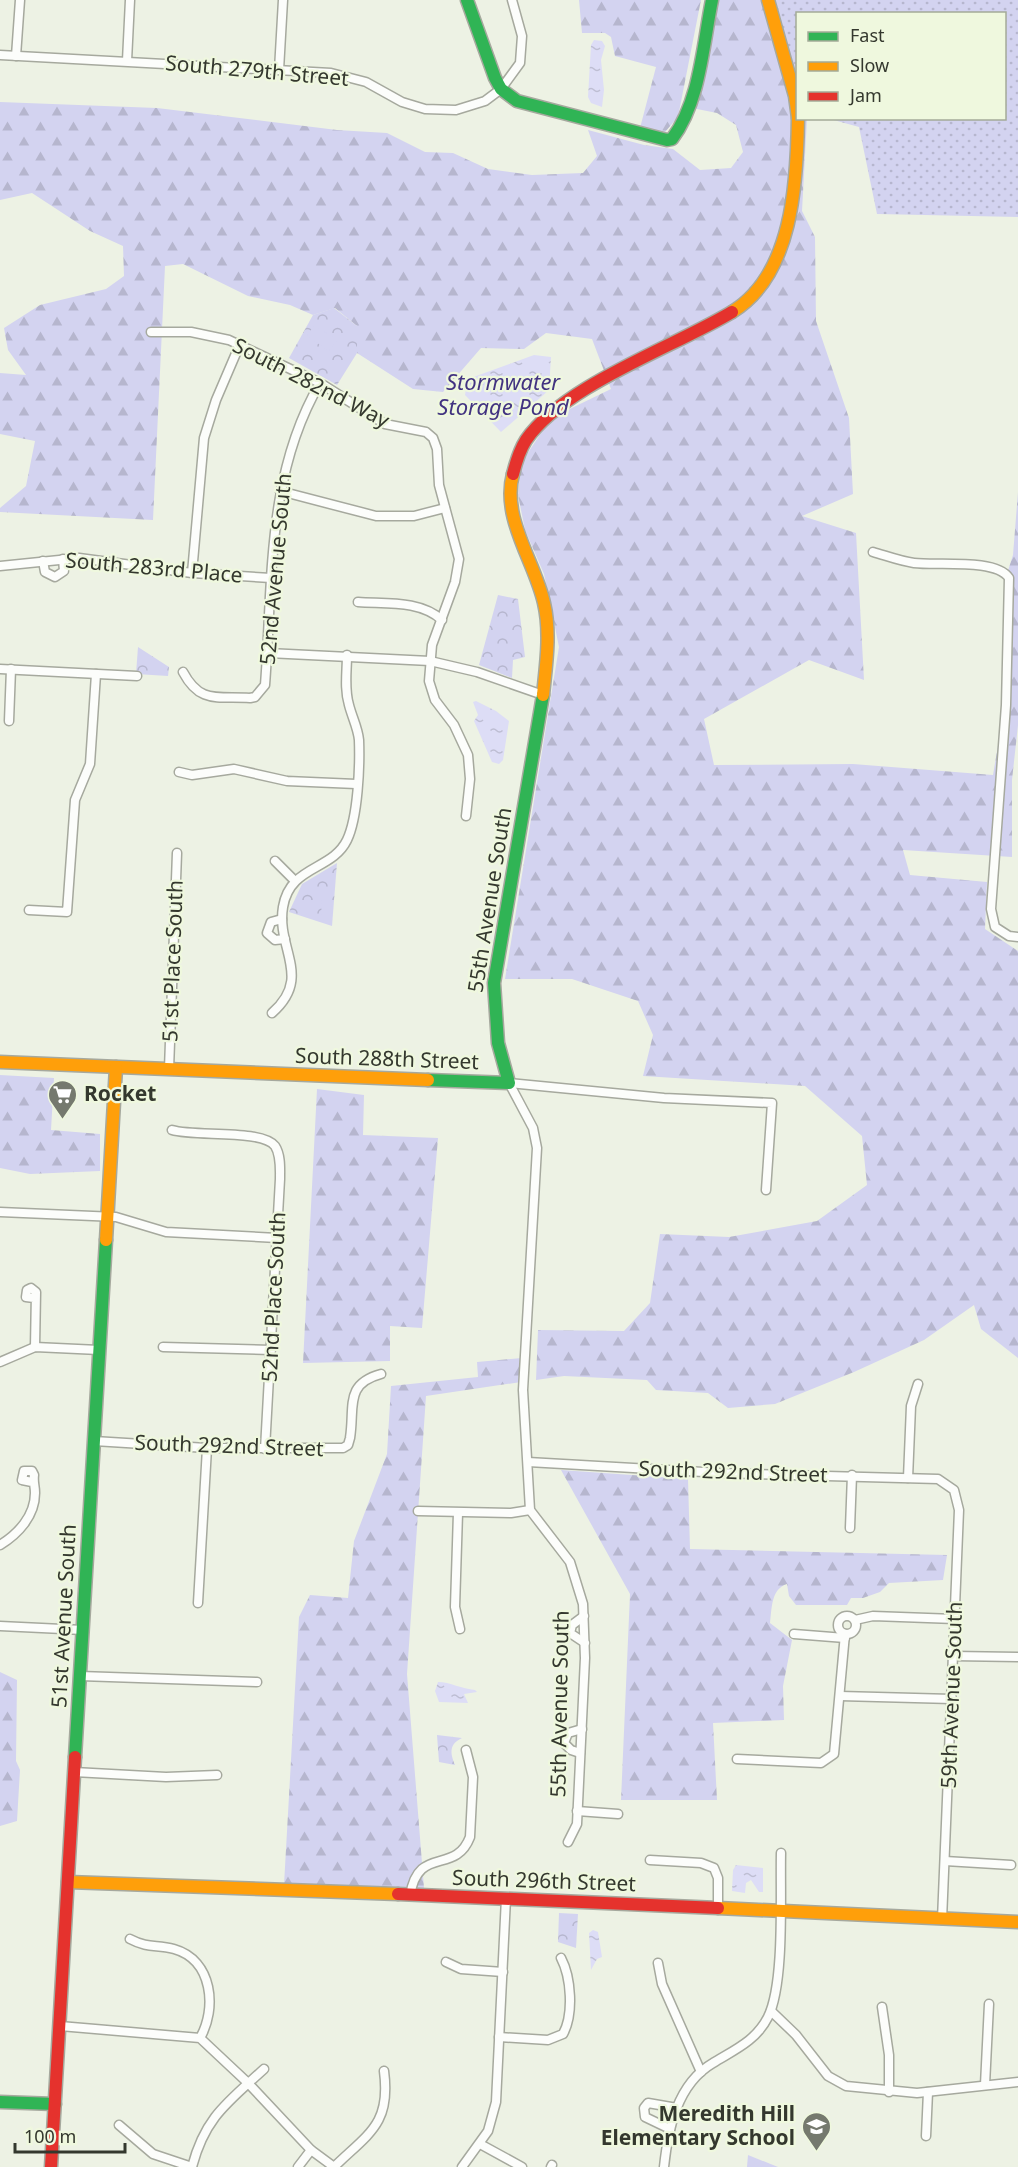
<svg xmlns="http://www.w3.org/2000/svg" width="1018" height="2167" font-family="'Noto Sans',sans-serif">
<style>
.grass{fill:url(#grass-dots)}
.forest{fill:url(#forest-firs)}
.park{fill:url(#park-crowns)}
.pitch{fill:#d3d3f0}
.water{fill:url(#water-ripples)}
.lines{fill:none;stroke-linecap:round;stroke-linejoin:round}
.street-casing{stroke:#a6a99e;stroke-width:11}
.fast-casing{stroke:#a6a99e;stroke-width:15}
.slow-casing{stroke:#a6a99e;stroke-width:15}
.jam-casing{stroke:#a6a99e;stroke-width:15}
.street{stroke:#fcfdfb;stroke-width:8}
.fast{stroke:#30b455;stroke-width:12}
.slow{stroke:#ff9f0a;stroke-width:12}
.jam{stroke:#e5322d;stroke-width:12}
.labels{text-anchor:middle;stroke-width:4.5;stroke-linejoin:round;paint-order:stroke}
.street-label{font-size:21px;fill:#34382e;stroke:#eff8de}
.poi-label{font-size:21px;font-weight:bold;fill:#34382e;stroke:#eff8de;text-anchor:start}
.water-label{font-size:22px;font-style:italic;fill:#423381;stroke:#eff8de}
</style>
<defs>
<pattern id="grass-dots" width="8" height="8" patternUnits="userSpaceOnUse" patternTransform="scale(1.5)"><rect width="8" height="8" fill="#d3d3f0"/><path d="M2 2h.1M6 6h.1" fill="none" stroke="#b6b6ce" stroke-width="1.8" stroke-linecap="round"/></pattern>
<pattern id="forest-firs" width="22" height="20" patternUnits="userSpaceOnUse" patternTransform="scale(1.5)"><rect width="22" height="20" fill="#d3d3f0"/><path d="M5 1l3.5 6h-7zM16 11l3.5 6h-7z" fill="#b6b6ce"/></pattern>
<pattern id="park-crowns" width="20" height="18" patternUnits="userSpaceOnUse" patternTransform="scale(1.5)"><rect width="20" height="18" fill="#d3d3f0"/><path d="M2 6a3 3 0 1 1 6 0M12 15a3 3 0 1 1 6 0" fill="none" stroke="#b6b6ce"/></pattern>
<pattern id="water-ripples" width="26" height="14" patternUnits="userSpaceOnUse" patternTransform="scale(1.5)"><rect width="26" height="14" fill="#ddddf6"/><path d="M2 4q2-2 4 0t4 0M15 11q2-2 4 0t4 0" fill="none" stroke="#bebed3"/></pattern>
</defs>
<rect width="100%" height="100%" fill="#edf2e4"/>
<path class="grass" d="M775,0H1018V217L877,214L859,127L830,119L1004,118V14H798L797,77Z"/>
<g class="forest">
<path d="M579,0H701L678,117L665,132L640,128L656,67L615,56L611,37L605,33H582Z"/>
<path d="M717,0H775L797,77L798,118L807,119L802,211L815,237L816,321L849,418L853,494L802,516L856,533L864,680L809,660L704,719L714,765L853,764L993,775L1004,710L1005,580L1013,555L1018,492V725L1012,780V857L903,850L910,875L987,882L985,929L1018,951V1358L981,1329L974,1305L924,1340L854,1372L775,1404L728,1408L708,1393L656,1390L647,1380L564,1376L536,1380L538,1330L624,1331L650,1303L660,1234L729,1237L817,1221L867,1185L862,1136L805,1086L643,1076L653,1035L638,1001L572,979H505L559,647L544,574L525,530L518,495L521,463L551,418L611,389L592,339L546,333L524,349L481,348L443,392L413,389L357,353V326L335,308L313,315L290,305L248,296L183,264L165,266L153,520L0,512V508L26,486L35,441L0,434V373L26,375L8,350L4,328L40,305L106,289L124,276L123,246L90,231L32,193L0,200V102L157,108L337,130L387,133L425,152L453,153L488,169L532,175L583,173L597,156L588,130L644,145L673,149L700,170L731,168L743,152L736,125L717,113L692,108L706,67Z"/>
<path d="M0,1075L54,1078L51,1130L100,1134V1171L30,1174L0,1168Z"/>
<path d="M317,1089L364,1095L363,1135L438,1138L422,1328L390,1326V1361L303,1363Z"/>
<path d="M522,1358L521,1382L426,1396L407,1674L424,1888L284,1885L299,1617L310,1595L348,1598L354,1541L387,1454L391,1386L478,1377L477,1362Z"/>
<path d="M561,1470L688,1479L690,1549L947,1555L943,1580L889,1583L880,1592L863,1598H851L847,1605H796L789,1596L787,1584C771,1589 772,1608 770,1623L792,1640L783,1686L784,1720L713,1723L717,1800H621L630,1594Z"/>
<path d="M0,1672L17,1680L16,1761L20,1770L17,1821L0,1826Z"/>
</g>
<g class="park">
<path d="M334,308L357,326V353L337,385L289,358L313,315Z"/>
<path d="M498,595L518,599L525,657L513,660L512,678L479,665Z"/>
<path d="M138,647L169,667L168,676L136,674Z"/>
<path d="M337,863L332,926L289,912L302,884Z"/>
<path d="M437,1735L462,1738C449,1744 450,1753 455,1765L439,1762Z"/>
<path d="M559,1913L578,1914L576,1948L558,1942Z"/>
</g>
<g class="pitch">
<path d="M314,325L337,340L329,351L307,336Z"/>
<path d="M322,895L332,896L331,918H321Z"/>
<path d="M748,2155L778,2167H747Z"/>
</g>
<g class="water">
<path d="M594,40L602,41L605,46L601,60L604,90L602,107L591,103L588,97L591,45Z"/>
<path d="M534,355L551,357L549,390L501,432L465,395L468,379Z"/>
<path d="M476,701L496,711L509,721L503,760L499,764L492,762L474,721L478,715L473,702Z"/>
<path d="M438,1682C450,1682 462,1689 475,1690L477,1692L464,1694L468,1703L439,1702L435,1691Z"/>
<path d="M736,1865L763,1868V1892H759L751,1880L746,1883L745,1893L732,1891L733,1870Z"/>
<path d="M593,1930L598,1932L602,1957L597,1959L591,1970L589,1933Z"/>
</g>
<g class="lines">
<defs>
<g id="street">
<path d="M0,55L331,73L366,82L402,102L425,109L456,110L485,101L501,89L520,63L522,36L512,0"/>
<path d="M16,56L20,0"/>
<path d="M127,61L130,0"/>
<path d="M279,70L283,0"/>
<path d="M151,332H191L229,340L320,383L385,424L426,432L433,438L437,449L439,485L459,559L455,582L432,645L429,681L435,700L454,725L468,755L470,779L466,816"/>
<path d="M280,491L376,516H414L445,508"/>
<path d="M873,552C887,556 900,561 914,563C937,566 996,558 1009,578L1006,705L991,909L995,927L1009,936L1018,937"/>
<path d="M43,561L45,572L55,577L64,571L63,559"/>
<path d="M0,566L79,558L192,573L271,578"/>
<path d="M192,573L204,438L216,400L240,344"/>
<path d="M358,602C386,604 420,600 442,620"/>
<path d="M268,653L430,661L477,672L543,695"/>
<path d="M0,669L137,676"/>
<path d="M183,672C200,704 217,696 250,698L255,697L265,685C273,582 266,475 320,383"/>
<path d="M9,721L11,669"/>
<path d="M179,772L192,775L234,769L287,781L356,784"/>
<path d="M275,861L295,881"/>
<path d="M29,910L67,912L75,800L90,764L96,674"/>
<path d="M282,919L271,922L267,933L275,940L285,939"/>
<path d="M272,1013C313,977 276,949 283,907C290,865 332,871 347,840C358,817 360,766 359,740C358,728 352,717 349,705C344,689 347,671 347,655"/>
<path d="M169,1069L177,853"/>
<path d="M509,1083L533,1128L537,1148L523,1390L530,1510L570,1562L583,1604L585,1658L577,1824L568,1842"/>
<path d="M509,1083L664,1098L772,1103L766,1190"/>
<path d="M172,1130C195,1137 262,1129 275,1146C281,1155 280,1169 280,1179L265,1449"/>
<path d="M0,1212L116,1217L166,1232L277,1238"/>
<path d="M34,1298L26,1297L27,1290L31,1288L36,1292L35,1347"/>
<path d="M163,1347L271,1350"/>
<path d="M0,1362L35,1347L99,1350"/>
<path d="M94,1441L207,1448H343L348,1445L350,1438C355,1407 344,1384 381,1374"/>
<path d="M528,1462L721,1473L938,1479L954,1490L959,1510L942,1920"/>
<path d="M908,1478L911,1406L918,1384"/>
<path d="M418,1511L511,1513L530,1510"/>
<path d="M458,1513L455,1607L460,1629"/>
<path d="M850,1528L852,1475"/>
<path d="M0,1545C18,1534 35,1516 35,1493C35,1485 33,1483 34,1475L32,1471H24L22,1480L32,1482"/>
<path d="M198,1603L207,1448"/>
<circle cx="847" cy="1625" r="9"/>
<path d="M584,1616L572,1625L570,1633L585,1643"/>
<path d="M855,1620L873,1616L955,1619"/>
<path d="M0,1626L83,1630"/>
<path d="M794,1634L845,1638"/>
<path d="M953,1656L1018,1657"/>
<path d="M80,1676L257,1682"/>
<path d="M840,1696L952,1699"/>
<path d="M580,1753L571,1750L564,1743L568,1733L582,1729"/>
<path d="M737,1759L821,1763L834,1754L845,1634"/>
<path d="M74,1772L166,1777L217,1775"/>
<path d="M577,1811L618,1814"/>
<path d="M650,1860L701,1863L714,1868L718,1878V1909"/>
<path d="M945,1861L1011,1865"/>
<path d="M410,1896C418,1844 455,1876 470,1837L473,1777L466,1750"/>
<path d="M130,1939C149,1949 156,1944 174,1949C213,1960 217,2009 200,2038"/>
<path d="M446,1962L461,1969L503,1972"/>
<path d="M658,1963L662,1984L701,2072"/>
<path d="M882,2007L889,2055V2092"/>
<path d="M771,2011L796,2035L828,2076L846,2086L917,2093L1018,2082"/>
<path d="M60,2026L200,2038L248,2083L311,2150L334,2167"/>
<path d="M499,2037L548,2040L563,2034C574,2014 571,1977 561,1958"/>
<path d="M985,2085L989,2004"/>
<path d="M119,2125L153,2154L192,2167"/>
<path d="M670,2129L645,2117L644,2108L648,2103L677,2108"/>
<path d="M926,2136L928,2092"/>
<path d="M480,2144L522,2167"/>
<path d="M192,2167C205,2117 228,2102 264,2069"/>
<path d="M298,2167L311,2150"/>
<path d="M334,2167C369,2133 391,2124 384,2071"/>
<path d="M462,2167L488,2131L496,2102L506,1898"/>
<path d="M551,2167L552,2165"/>
<path d="M664,2167C668,2129 677,2084 713,2063C734,2050 756,2041 768,2017C785,1983 780,1893 781,1853"/>
</g>
<g id="fast">
<path d="M467,0L495,78L501,89L517,101L667,140L672,139C700,102 703,45 712,0"/>
<path d="M428,1080L509,1083L498,1043L494,983L543,695"/>
<path d="M75,1757L106,1240"/>
<path d="M0,2102L55,2104"/>
</g>
<g id="slow">
<path d="M768,0L795,96L798,118"/>
<path d="M732,312C793,275 797,182 798,118"/>
<path d="M513,474C501,518 535,562 544,603C551,633 546,665 543,695"/>
<path d="M0,1062L428,1080"/>
<path d="M106,1240L116,1067"/>
<path d="M68,1882L398,1894"/>
<path d="M718,1908L1018,1922"/>
</g>
<g id="jam">
<path d="M513,474C516,462 519,451 526,440C564,385 674,347 732,312"/>
<path d="M398,1894L718,1908"/>
<path d="M51,2167L75,1757"/>
</g>
</defs>
<use href="#street" class="street-casing"/>
<use href="#fast" class="fast-casing"/>
<use href="#slow" class="slow-casing"/>
<use href="#jam" class="jam-casing"/>
<use href="#street" class="street"/>
<use href="#fast" class="fast"/>
<use href="#slow" class="slow"/>
<use href="#jam" class="jam"/>
</g>
<defs>
<symbol id="supermarket-pin" viewBox="-11 -11 22 30"><path d="M0 17L-7.5 6A9.5 9.5 0 1 1 7.5 6Z" fill="#75796e" stroke="#eff8de"/><path d="M-6-5.5h2.5l.6 2H6L4.5 2H-2.5L-4.4-4H-6ZM-1.5 3.2a1.3 1.3 0 1 0 .1 0ZM3 3.2a1.3 1.3 0 1 0 .1 0Z" fill="#fff"/></symbol>
<symbol id="school-pin" viewBox="-11 -11 22 30"><path d="M0 17L-7.5 6A9.5 9.5 0 1 1 7.5 6Z" fill="#75796e" stroke="#eff8de"/><path d="M0-5L7-2L0 1L-7-2ZM-4 1L0 2.5L4 1V4Q0 6-4 4Z" fill="#fff"/></symbol>
</defs>
<g fill-rule="evenodd">
<use href="#supermarket-pin" x="46" y="1078" width="33" height="45"/>
<use href="#school-pin" x="800" y="2110" width="33" height="45"/>
</g>
<g class="labels">
<g class="street-label">
<text transform="translate(257 71) rotate(5)" y="7">South 279th Street</text>
<text transform="translate(311 383) rotate(27)" y="7">South 282nd Way</text>
<text transform="translate(154 568) rotate(5)" y="7">South 283rd Place</text>
<text transform="translate(276 569) rotate(-85)" y="7">52nd Avenue South</text>
<text transform="translate(490 900) rotate(-81)" y="7">55th Avenue South</text>
<text transform="translate(173 961) rotate(-88)" y="7">51st Place South</text>
<text transform="translate(387 1059) rotate(2)" y="7">South 288th Street</text>
<text transform="translate(274 1297) rotate(-87)" y="7">52nd Place South</text>
<text transform="translate(229 1446) rotate(2)" y="7">South 292nd Street</text>
<text transform="translate(733 1472) rotate(2)" y="7">South 292nd Street</text>
<text transform="translate(64 1616) rotate(-87)" y="7">51st Avenue South</text>
<text transform="translate(952 1695) rotate(-88)" y="7">59th Avenue South</text>
<text transform="translate(560 1704) rotate(-89)" y="7">55th Avenue South</text>
<text transform="translate(544 1881) rotate(2)" y="7">South 296th Street</text>
</g>
<g class="poi-label">
<text x="84" y="1101">Rocket</text>
<text x="795" y="2121" text-anchor="end">Meredith Hill<tspan x="795" dy="24">Elementary School</tspan></text>
</g>
<g class="water-label">
<text x="503" y="390">Stormwater<tspan x="503" dy="25">Storage Pond</tspan></text>
</g>
</g>
<rect x="796" y="12" width="210" height="108" fill="#eff8de" stroke="#a4ab98" stroke-width="1.5"/>
<rect x="808" y="32" width="30" height="9" fill="#30b455" stroke="#a4ab98" stroke-width="1.5"/>
<text x="850" y="42" font-size="18" fill="#34382e">Fast</text>
<rect x="808" y="62" width="30" height="9" fill="#ff9f0a" stroke="#a4ab98" stroke-width="1.5"/>
<text x="850" y="72" font-size="18" fill="#34382e">Slow</text>
<rect x="808" y="92" width="30" height="9" fill="#e5322d" stroke="#a4ab98" stroke-width="1.5"/>
<text x="850" y="102" font-size="18" fill="#34382e">Jam</text>
<path d="M15 2143v9h110v-9" fill="none" stroke="#34382e" stroke-width="3"/>
<text x="24" y="2143" font-size="18" fill="#34382e" stroke="#eff8de" stroke-width="4.5" paint-order="stroke">100 m</text>
</svg>
